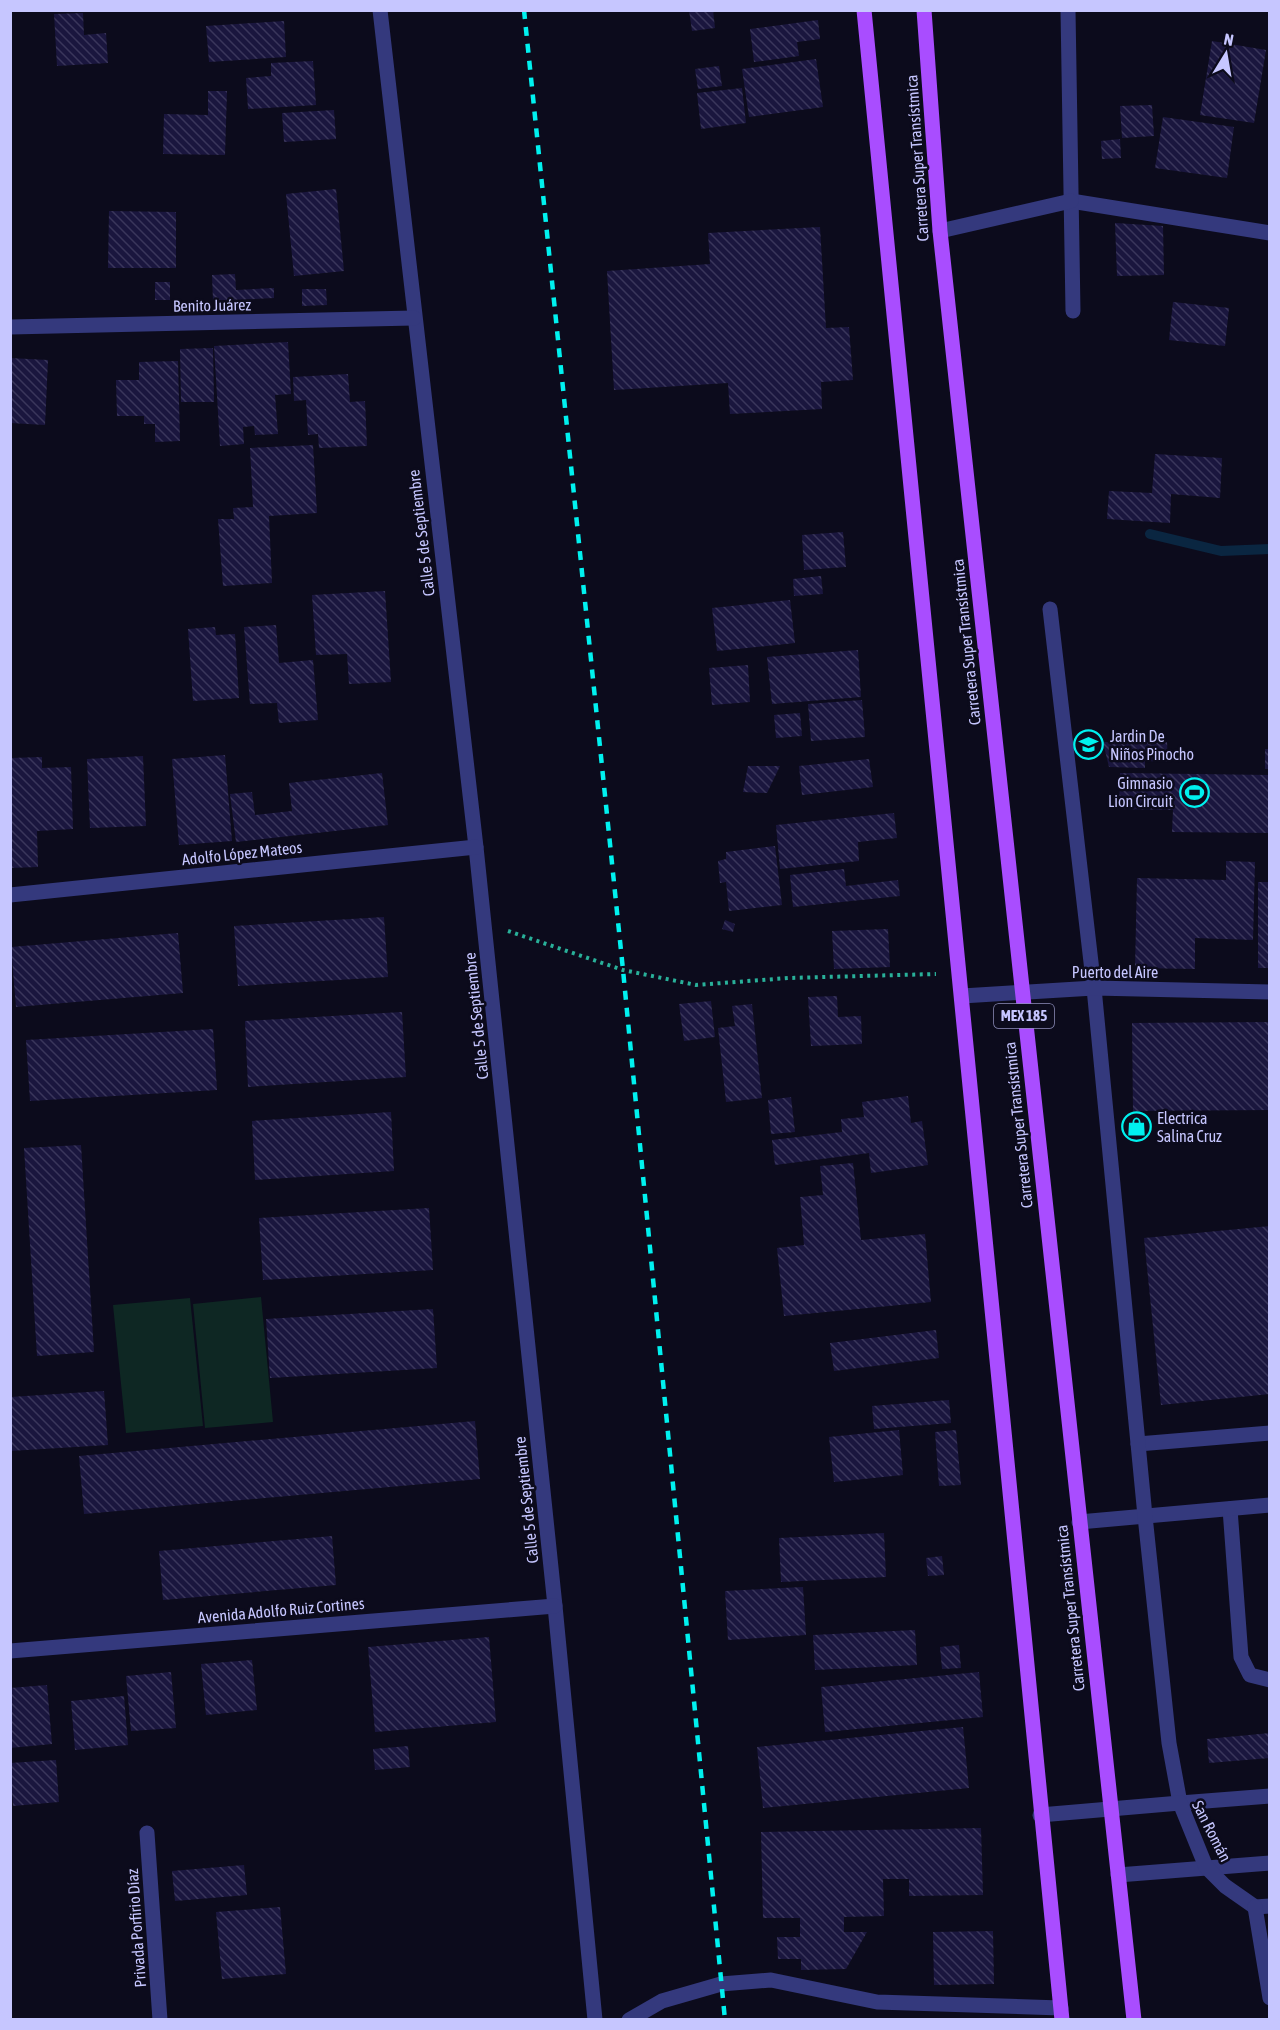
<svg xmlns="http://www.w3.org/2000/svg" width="1280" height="2030" font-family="'Asap Condensed',sans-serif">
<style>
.green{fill:#0e2723}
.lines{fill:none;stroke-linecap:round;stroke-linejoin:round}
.stream{stroke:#0a2641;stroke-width:10}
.building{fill:url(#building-back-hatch)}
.path{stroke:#29b099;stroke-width:4;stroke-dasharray:3 4.5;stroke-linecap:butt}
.lane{stroke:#34397d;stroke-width:15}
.street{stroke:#34397d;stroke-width:15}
.primary{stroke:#a94dff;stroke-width:15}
.rail{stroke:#00f1ef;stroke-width:4.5;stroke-dasharray:9 8;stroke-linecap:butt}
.labels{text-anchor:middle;stroke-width:5;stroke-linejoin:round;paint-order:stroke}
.shield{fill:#0c0b1c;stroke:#8e8ebb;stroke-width:1.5}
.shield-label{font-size:15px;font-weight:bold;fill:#c6c6ff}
.street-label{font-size:16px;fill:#c6c6ff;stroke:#0c0b1c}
.poi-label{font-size:16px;fill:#c6c6ff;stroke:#0c0b1c;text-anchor:start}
</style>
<defs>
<pattern id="building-back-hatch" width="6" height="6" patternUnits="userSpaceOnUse" patternTransform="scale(1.5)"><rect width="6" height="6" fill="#1a163e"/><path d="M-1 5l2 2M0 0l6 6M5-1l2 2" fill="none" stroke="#3a365b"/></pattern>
</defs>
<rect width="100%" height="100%" fill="#0c0b1c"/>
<g class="green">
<path d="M261,1297L273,1422L205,1428L193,1304Z"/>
<path d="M190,1298L203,1426L126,1433L113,1305Z"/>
</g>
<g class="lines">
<path class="stream" d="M1150,534L1221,551L1270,549"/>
</g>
<g class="building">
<path d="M689,10H713L715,28L692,31Z"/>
<path d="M83,13L84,35L106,33L108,63L57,66L54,14Z"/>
<path d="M818,20L820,39L797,42L799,56L754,62L750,29Z"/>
<path d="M284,21L286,57L209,62L206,26Z"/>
<path d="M1212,41L1266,50L1254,123L1200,115Z"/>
<path d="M816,59L823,107L749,117L742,69Z"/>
<path d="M313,61L316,105L248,109L246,78L271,76V63Z"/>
<path d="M719,66L722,86L698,89L695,69Z"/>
<path d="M742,88L746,123L701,129L697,93Z"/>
<path d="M208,91H227L225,155L163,154L164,114L208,115Z"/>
<path d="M1152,105L1154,136L1122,138L1120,106Z"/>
<path d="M334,110L336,139L284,142L282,113Z"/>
<path d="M1163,117L1234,127L1227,178L1155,168Z"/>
<path d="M1120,139L1121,158L1102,159L1101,141Z"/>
<path d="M336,189L344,271L294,276L286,194Z"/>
<path d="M109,211L176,212V268H108Z"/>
<path d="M1115,223L1163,226L1164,275L1117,276Z"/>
<path d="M820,227L826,328L849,327L853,380L821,382L822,409L730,414L728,383L614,390L607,271L710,264L708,233Z"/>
<path d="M235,274L236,290L274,288V298L213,301L212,275Z"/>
<rect x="155" y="282" width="15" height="18"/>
<path d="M302,289H326L327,305L302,306Z"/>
<path d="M1173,302L1229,308L1225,346L1169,340Z"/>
<path d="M288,342L291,394L275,395L278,434L255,435L254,426L243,427L244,444L220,446L214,346Z"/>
<path d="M213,348L214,402H181L180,349Z"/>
<path d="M10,358L48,360L45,425L10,423Z"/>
<path d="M178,361L180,441L155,442V424H144V416H117L116,380H139V362Z"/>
<path d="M348,374L350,402L365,401L367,446L319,448L318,434L308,435L306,400L294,401L293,377Z"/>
<path d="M313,445L317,513L269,516L272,583L223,586L218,519H234L233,508L253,507L250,448Z"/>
<path d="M1155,454L1222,458L1220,498L1171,494L1170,523L1107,519L1109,491L1152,493Z"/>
<path d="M843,532L846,567L804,570L802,535Z"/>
<path d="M821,576L823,594L794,596L793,579Z"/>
<path d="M385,591L391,682L349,684L347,654L316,655L312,595Z"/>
<path d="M790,600L795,643L717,651L712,608Z"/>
<path d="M276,625L279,663L313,660L318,720L279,723L277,703L250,704L244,627Z"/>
<path d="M215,627L216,635L235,634L239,698L193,701L188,629Z"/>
<path d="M858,650L861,697L772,704L767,657Z"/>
<path d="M748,665L750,702L712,705L709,668Z"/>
<path d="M862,700L865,737L811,741L808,704Z"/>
<path d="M800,713L802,736L776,738L774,715Z"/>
<path d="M1103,742H1167L1168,762L1145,761V768L1109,767Z"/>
<rect x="1265" y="749" width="5" height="20"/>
<path d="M225,755L232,841L179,845L172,759Z"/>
<path d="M143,756L146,826L90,828L87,759Z"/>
<path d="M42,757V768L71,767L73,829L37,831L38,867L10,868V758Z"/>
<path d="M869,759L873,787L802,795L799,766Z"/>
<path d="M748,766H780L767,793L743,792Z"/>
<path d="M382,773L388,825L236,842L230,794L252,792L255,815L292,811L289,783Z"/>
<path d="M1120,773L1270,775V833L1172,832L1173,810L1119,809Z"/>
<path d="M894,813L897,838L858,842L859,861L780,869L776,825Z"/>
<path d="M775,846L782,905L729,911L726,882L720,883L718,861L726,859V852Z"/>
<path d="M1226,861L1255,862L1253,940L1195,938V969L1135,968L1137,878L1226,880Z"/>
<path d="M844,869L846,886L898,880L900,896L793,907L790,875Z"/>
<rect x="1258" y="882" width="12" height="86"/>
<path d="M384,917L388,977L238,986L234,926Z"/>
<path d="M725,920L735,924L733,932L722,929Z"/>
<path d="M888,929L890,967L834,969L832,931Z"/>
<path d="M178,933L183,993L16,1007L11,947Z"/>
<path d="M837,996L838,1017L861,1016L862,1044L811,1046L808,997Z"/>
<path d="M711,1001L715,1037L684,1041L679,1004Z"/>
<path d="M752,1004L762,1098L726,1102L718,1028L735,1026L732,1006Z"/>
<path d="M402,1012L406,1077L248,1087L245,1021Z"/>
<path d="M1270,1022V1110L1133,1111L1132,1023Z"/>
<path d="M213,1029L217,1090L30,1101L26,1040Z"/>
<path d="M908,1096L911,1123L922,1121L928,1165L871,1173L869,1153L775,1165L772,1140L842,1132L841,1119L864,1117L862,1102Z"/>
<path d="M791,1097L795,1132L771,1134L768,1100Z"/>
<path d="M391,1112L394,1171L255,1180L252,1121Z"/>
<path d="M81,1145L94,1352L37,1356L24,1148Z"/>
<path d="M853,1163L861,1240L925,1234L931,1302L784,1316L777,1248L804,1245L800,1197L823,1195L820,1166Z"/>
<path d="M429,1208L433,1270L263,1280L259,1218Z"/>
<path d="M1270,1226V1394L1161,1405L1144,1238Z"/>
<path d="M433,1309L437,1368L270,1378L266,1319Z"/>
<path d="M936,1330L939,1358L834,1371L830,1343Z"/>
<path d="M104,1391L108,1445L10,1451V1397Z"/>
<path d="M949,1400L951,1423L874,1429L872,1406Z"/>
<path d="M475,1421L480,1479L84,1514L79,1456Z"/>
<path d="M899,1430L903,1475L834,1482L829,1437Z"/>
<path d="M956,1430L961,1485L939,1486L935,1432Z"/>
<path d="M884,1533L886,1577L781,1582L779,1538Z"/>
<path d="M332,1536L336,1585L163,1600L159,1551Z"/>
<path d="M942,1556L944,1575L928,1576L926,1558Z"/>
<path d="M803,1587L806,1635L728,1640L725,1591Z"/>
<path d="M915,1630L917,1665L815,1670L813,1635Z"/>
<path d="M489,1637L496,1722L375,1732L368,1647Z"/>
<path d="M959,1645L961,1668L942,1669L940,1647Z"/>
<path d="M252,1660L257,1710L206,1715L201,1664Z"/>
<path d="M171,1672L176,1728L131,1731L126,1676Z"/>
<path d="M979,1672L983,1717L825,1732L821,1687Z"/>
<path d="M47,1685L52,1744L10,1748V1688Z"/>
<path d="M124,1696L128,1745L75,1750L71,1701Z"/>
<path d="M963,1727L969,1788L763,1808L757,1747Z"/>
<path d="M1270,1733V1758L1209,1763L1207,1739Z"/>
<path d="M408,1746L410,1767L375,1770L373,1749Z"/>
<path d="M56,1760L59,1802L13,1806L10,1763Z"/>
<path d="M981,1828L983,1895L909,1896V1879H883L884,1916L844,1917V1932H867L846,1969L801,1970V1959H778L777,1937H800V1918H763L761,1832Z"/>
<path d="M244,1865L247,1895L175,1901L172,1871Z"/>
<path d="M280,1907L286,1974L222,1979L216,1912Z"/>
<path d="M993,1931L994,1984L934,1985L933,1932Z"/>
</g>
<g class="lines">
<path class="path" d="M508,931L623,970L696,985L788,978L936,974"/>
<g class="lane">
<path d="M1071,201L1270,233"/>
<path d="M1050,609L1094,988"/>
<path d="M1138,1444L1270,1433"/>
<path d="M1230,1509L1241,1657L1250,1675L1270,1680"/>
<path d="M1079,1522L1270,1505"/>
<path d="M1180,1803L1270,1796"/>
<path d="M1118,1875L1270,1863"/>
</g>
<g class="street">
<path d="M380,10L476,847L555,1606L595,2020"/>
<path d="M1068,10L1073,311"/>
<path d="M940,231L1071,201"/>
<path d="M10,327L414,318"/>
<path d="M10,895L476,847"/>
<path d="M1094,988L1145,1516L1169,1743L1180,1803"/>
<path d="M962,996L1094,988L1270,992"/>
<path d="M10,1651L555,1606"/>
<path d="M1040,1815L1180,1803L1206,1867L1225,1886L1255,1907L1270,1906"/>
<path d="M147,1833L160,2020"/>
<path d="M1255,1907L1270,1998"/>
<path d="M629,2020L662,2001L721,1984L771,1980L877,2002L1061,2008"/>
</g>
<g class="primary">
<path d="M864,10L1062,2020"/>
<path d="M924,10L940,231L1134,2020"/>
</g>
<path class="rail" d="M524,10L623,970L725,2020"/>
</g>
<defs>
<symbol id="school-ring" viewBox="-11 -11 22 22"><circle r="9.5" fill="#0c0b1c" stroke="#00f1ef" stroke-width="1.5"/><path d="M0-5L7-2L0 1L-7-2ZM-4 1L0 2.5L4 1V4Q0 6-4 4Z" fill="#00f1ef"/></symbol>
<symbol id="stadium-ring" viewBox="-11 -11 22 22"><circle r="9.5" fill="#0c0b1c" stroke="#00f1ef" stroke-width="1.5"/><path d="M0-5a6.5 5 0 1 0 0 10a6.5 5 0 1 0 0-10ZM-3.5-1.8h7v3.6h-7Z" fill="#00f1ef"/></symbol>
<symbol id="shop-ring" viewBox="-11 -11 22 22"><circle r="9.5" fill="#0c0b1c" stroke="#00f1ef" stroke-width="1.5"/><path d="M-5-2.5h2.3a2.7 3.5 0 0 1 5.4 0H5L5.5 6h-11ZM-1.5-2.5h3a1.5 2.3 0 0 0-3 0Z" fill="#00f1ef"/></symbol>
</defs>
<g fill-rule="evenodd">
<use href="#school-ring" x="1072" y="728" width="33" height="33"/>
<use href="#stadium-ring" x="1178" y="776" width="33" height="33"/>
<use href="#shop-ring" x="1120" y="1110" width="33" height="33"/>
</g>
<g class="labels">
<rect class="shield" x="994" y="1004" width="60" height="24" rx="4.5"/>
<g class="shield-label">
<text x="1024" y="1021">MEX 185</text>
</g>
<g class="street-label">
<text transform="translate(917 158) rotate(-94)" y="6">Carretera Super Transístmica</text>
<text transform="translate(212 305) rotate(-1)" y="6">Benito Juárez</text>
<text transform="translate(421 533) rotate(-97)" y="6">Calle 5 de Septiembre</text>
<text transform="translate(966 642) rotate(-96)" y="6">Carretera Super Transístmica</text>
<text transform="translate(242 853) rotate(-6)" y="6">Adolfo López Mateos</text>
<text x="1115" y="978">Puerto del Aire</text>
<text transform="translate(476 1016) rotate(-96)" y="6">Calle 5 de Septiembre</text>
<text transform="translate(1018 1125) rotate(-96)" y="6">Carretera Super Transístmica</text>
<text transform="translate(526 1500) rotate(-96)" y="6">Calle 5 de Septiembre</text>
<text transform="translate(1070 1608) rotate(-96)" y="6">Carretera Super Transístmica</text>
<text transform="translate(281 1610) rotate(-5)" y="6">Avenida Adolfo Ruiz Cortines</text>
<text transform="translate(1212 1831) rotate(63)" y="6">San Román</text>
<text transform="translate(136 1928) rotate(-94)" y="6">Privada Porfirio Díaz</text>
</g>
<g class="poi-label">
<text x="1110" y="742">Jardin De<tspan x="1110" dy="18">Niños Pinocho</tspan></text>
<text x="1173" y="789" text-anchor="end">Gimnasio<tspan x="1173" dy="18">Lion Circuit</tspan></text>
<text x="1157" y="1124">Electrica<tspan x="1157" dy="18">Salina Cruz</tspan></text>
</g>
</g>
<rect width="1280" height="2030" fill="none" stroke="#c6c6ff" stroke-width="24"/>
<g transform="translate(1226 54) rotate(11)" stroke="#0c0b1c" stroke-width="4.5" paint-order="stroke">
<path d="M0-4.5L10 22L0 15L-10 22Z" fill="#c6c6ff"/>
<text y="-9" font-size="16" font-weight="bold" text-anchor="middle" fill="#c6c6ff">N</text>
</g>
</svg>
